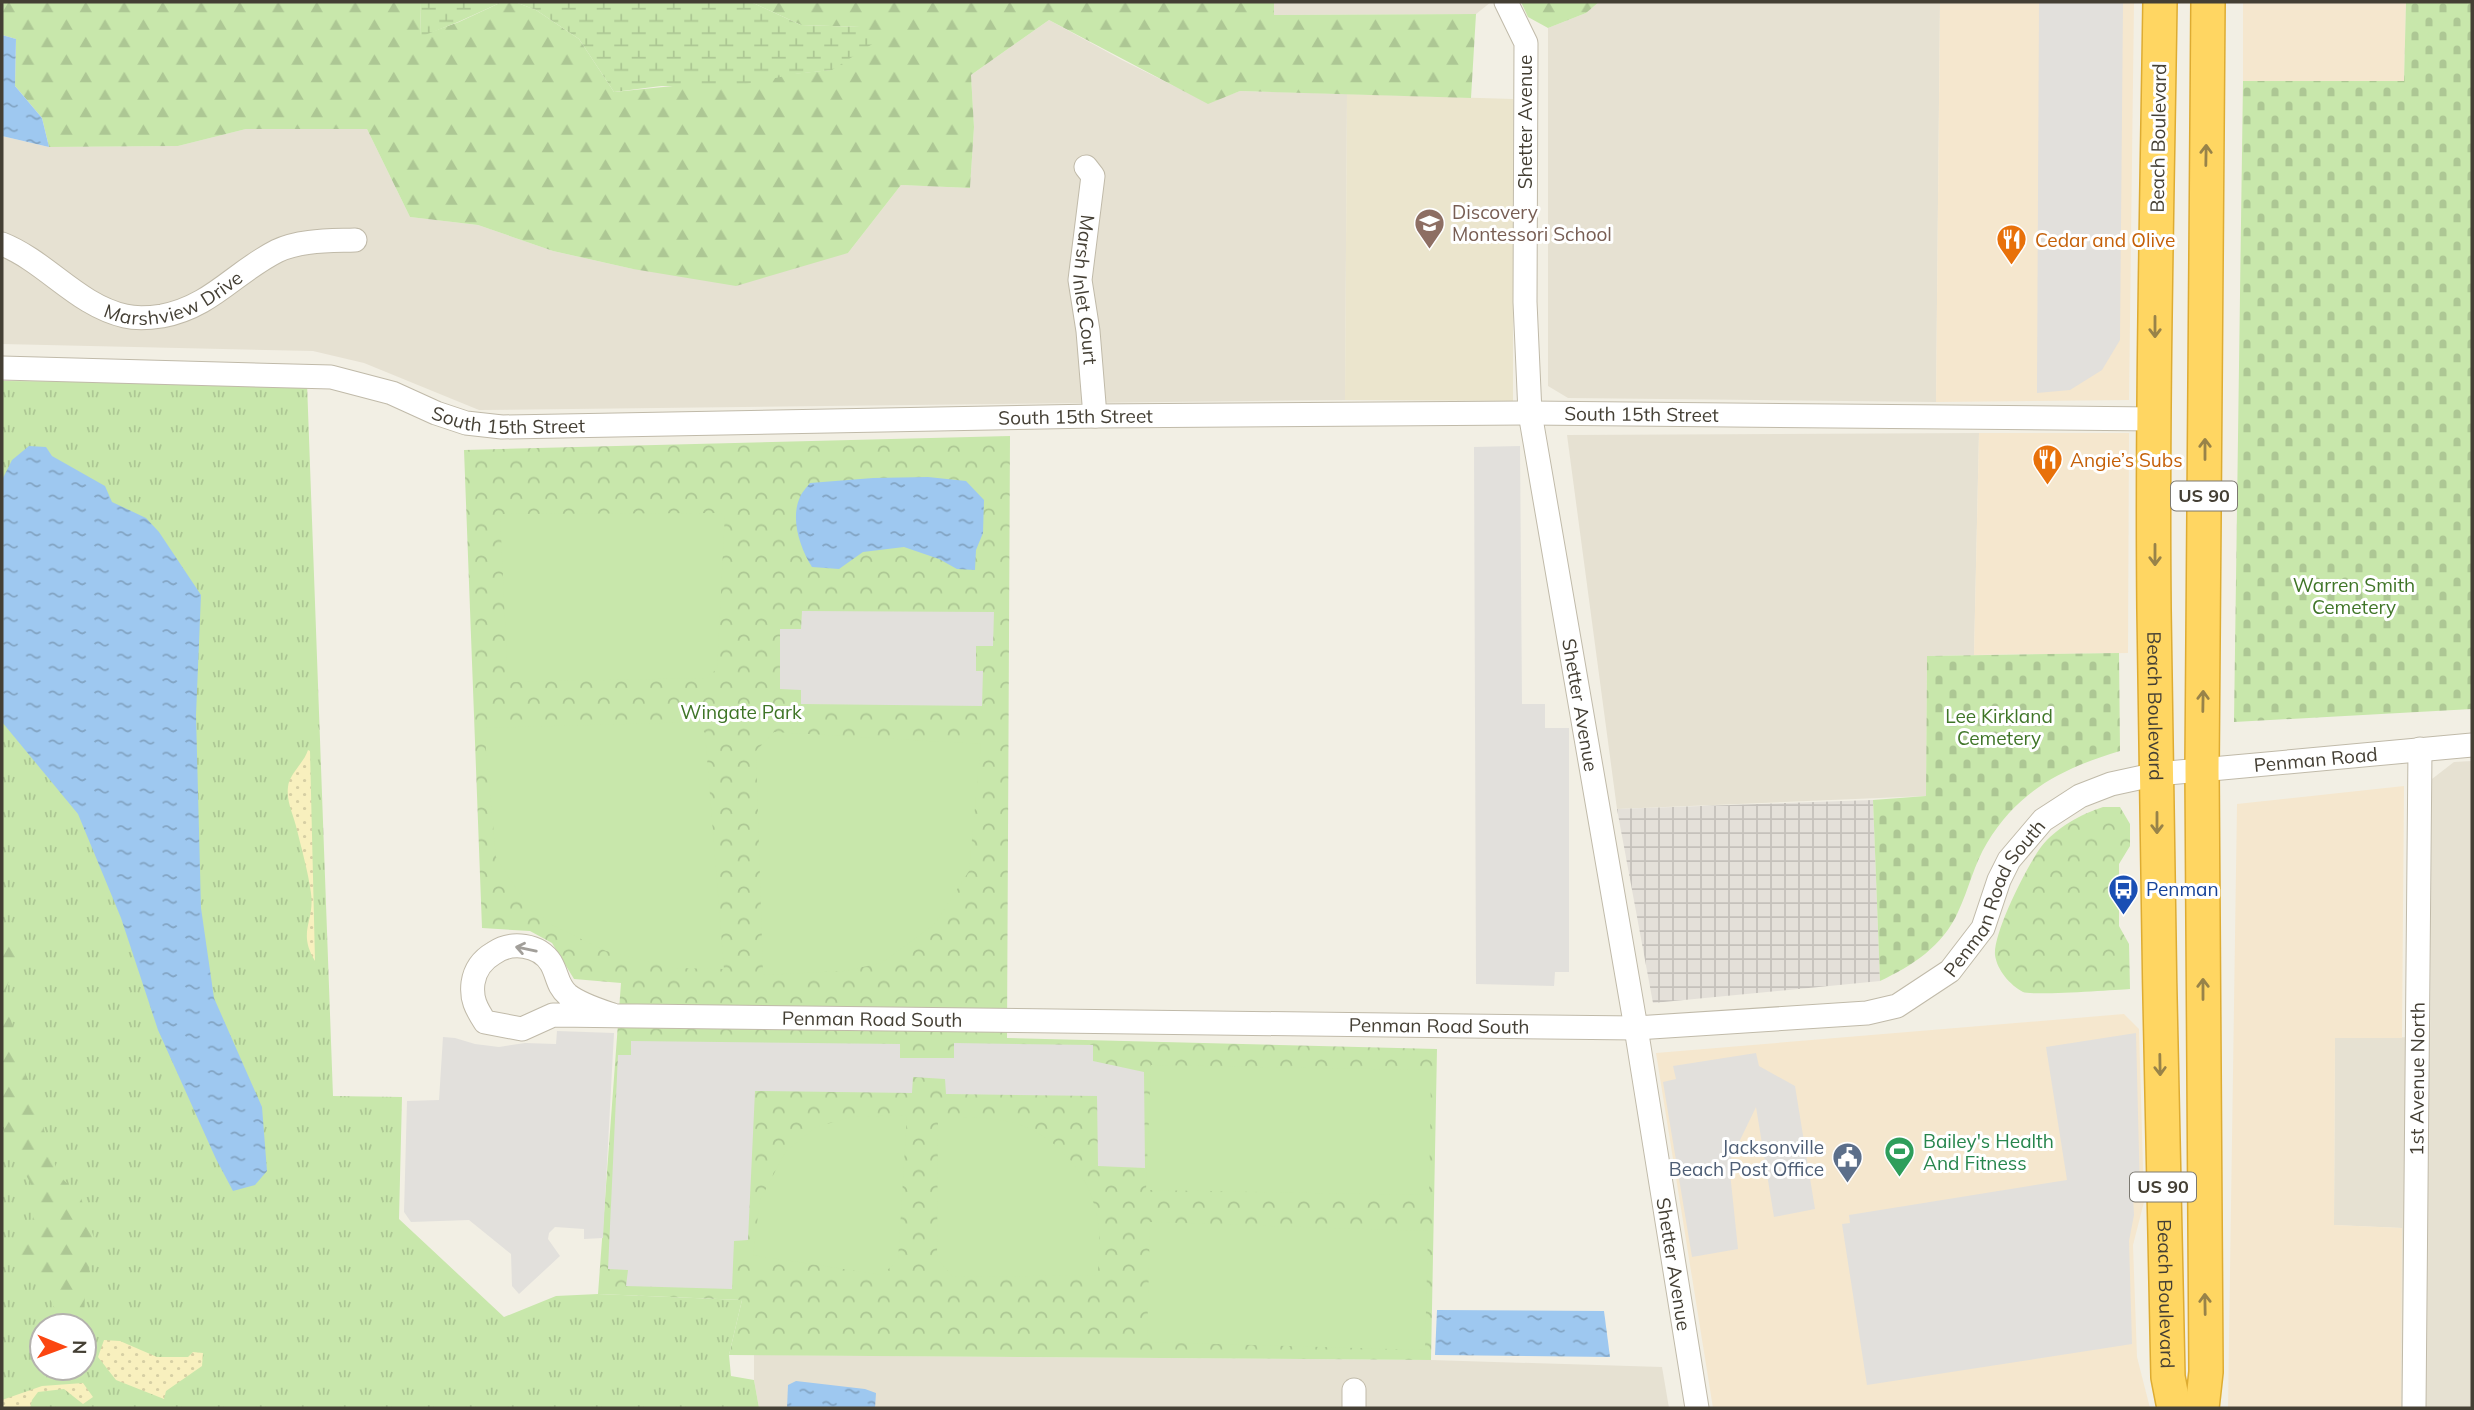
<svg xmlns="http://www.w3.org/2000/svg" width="2474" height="1410" font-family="Mulish,sans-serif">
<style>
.residential{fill:#e6e1d2}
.commercial{fill:#f5e7ce}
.industrial{fill:url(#industrial-grid)}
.education{fill:#ebe5cd}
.grass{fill:url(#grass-tufts);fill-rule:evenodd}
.forest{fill:url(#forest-firs)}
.wetland{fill:url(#wetland-marsh)}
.sand{fill:url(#sand-dots)}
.cemetery{fill:url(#cemetery-stones)}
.park{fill:url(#park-crowns)}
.garden{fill:#c8e7ab}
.parking{fill:#e2e0dc}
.water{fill:url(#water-ripples)}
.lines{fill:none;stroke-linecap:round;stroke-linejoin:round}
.minor-casing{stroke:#c0baa9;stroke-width:25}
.highway-casing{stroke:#deac32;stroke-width:36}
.minor{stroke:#fff;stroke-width:23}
.highway{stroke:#ffd662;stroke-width:33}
.oneway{stroke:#988349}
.oneway2{stroke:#a29f9a}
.labels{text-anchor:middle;stroke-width:6;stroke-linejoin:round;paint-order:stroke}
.shield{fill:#fff;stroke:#7c7971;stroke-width:2}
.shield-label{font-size:18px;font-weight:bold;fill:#443f34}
.street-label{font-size:19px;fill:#443f34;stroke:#fff}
.education-label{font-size:19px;fill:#785e54;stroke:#fff;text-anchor:start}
.food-label{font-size:19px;fill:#c56008;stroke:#fff;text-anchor:start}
.park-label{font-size:19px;fill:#3f7527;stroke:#fff}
.transit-label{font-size:19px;fill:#164399;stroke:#fff;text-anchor:start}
.leisure-label{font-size:19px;fill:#27864d;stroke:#fff;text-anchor:start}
.service-label{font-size:19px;fill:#4e5e75;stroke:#fff;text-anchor:end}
</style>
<defs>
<pattern id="industrial-grid" width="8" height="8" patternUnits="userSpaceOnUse" patternTransform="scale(1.75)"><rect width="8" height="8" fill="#e4e0d9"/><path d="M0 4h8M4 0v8" fill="none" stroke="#c5c1bb"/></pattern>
<pattern id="grass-tufts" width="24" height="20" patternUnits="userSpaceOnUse" patternTransform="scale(1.75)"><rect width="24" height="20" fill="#c8e7ab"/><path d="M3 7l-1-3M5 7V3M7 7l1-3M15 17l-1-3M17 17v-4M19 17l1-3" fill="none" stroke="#adc794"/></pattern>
<pattern id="forest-firs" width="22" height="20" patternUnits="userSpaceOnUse" patternTransform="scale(1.75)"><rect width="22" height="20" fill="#c8e7ab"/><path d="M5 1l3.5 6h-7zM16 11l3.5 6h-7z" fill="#adc794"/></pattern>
<pattern id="wetland-marsh" width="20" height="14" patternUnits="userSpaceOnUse" patternTransform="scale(1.75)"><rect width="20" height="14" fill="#c8e7ab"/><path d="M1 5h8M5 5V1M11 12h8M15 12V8" fill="none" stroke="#adc794"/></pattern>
<pattern id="sand-dots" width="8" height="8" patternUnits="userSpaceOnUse" patternTransform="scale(1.75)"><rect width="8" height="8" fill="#f8f0be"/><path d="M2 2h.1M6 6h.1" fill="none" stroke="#d6cfa4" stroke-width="1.8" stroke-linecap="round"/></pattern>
<pattern id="cemetery-stones" width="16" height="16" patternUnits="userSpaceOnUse" patternTransform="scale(1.75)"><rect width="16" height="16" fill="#c8e7ab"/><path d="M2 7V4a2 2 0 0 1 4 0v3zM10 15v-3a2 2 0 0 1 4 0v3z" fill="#adc794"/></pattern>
<pattern id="park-crowns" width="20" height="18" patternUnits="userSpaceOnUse" patternTransform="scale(1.75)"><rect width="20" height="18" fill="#c8e7ab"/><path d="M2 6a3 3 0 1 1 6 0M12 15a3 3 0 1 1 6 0" fill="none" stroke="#adc794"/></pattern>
<pattern id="water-ripples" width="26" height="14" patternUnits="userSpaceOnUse" patternTransform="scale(1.75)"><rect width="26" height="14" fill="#9ec8f0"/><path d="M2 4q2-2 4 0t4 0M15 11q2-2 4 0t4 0" fill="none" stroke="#82a4c3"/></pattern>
</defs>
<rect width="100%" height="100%" fill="#f2efe4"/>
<g class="residential">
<path d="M1274,2H1491L1476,14L1274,15Z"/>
<path d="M1599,2H1940L1936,402L1568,398L1548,386V28L1586,13Z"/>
<path d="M1049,20L1122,60L1208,103L1240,91L1347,94L1345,400L479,410L364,363L313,351L2,344V136L49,147L178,146L246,129H367L410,217L478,225L553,251L633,269L848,253L901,185L970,188L974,127L971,75Z"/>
<path d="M1979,433L1974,655L1927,656L1926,796L1617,809L1567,435Z"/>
<path d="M2472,761V1408H2401L2402,1228L2334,1225L2335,1038L2430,1037L2432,779L2454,762Z"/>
<path d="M754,1355L1431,1360L1662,1367L1669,1408H759L754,1380Z"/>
</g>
<g class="commercial">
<path d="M1940,2H2134L2129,400L1936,402Z"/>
<path d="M2243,2H2406L2404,81H2243Z"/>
<path d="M1979,433H2129L2128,653L1974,655Z"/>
<path d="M2404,786L2402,1038H2335L2334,1225L2402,1228L2401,1408H2228L2237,804Z"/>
<path d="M2124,1014L2139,1029L2144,1202L2133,1245L2137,1357L2150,1408H1713L1656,1053Z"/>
</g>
<path class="industrial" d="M1873,800L1880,981L1653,1003L1617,809Z"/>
<path class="education" d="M1347,94L1513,99V401L1345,400Z"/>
<path class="grass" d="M2,381L307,383L333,1096L402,1097L399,1219L504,1317L556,1296L598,1294L742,1300L729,1355L731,1376L754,1380L759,1408H2ZM42,1326H84V1368H42Z"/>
<g class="forest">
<path d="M2,2H421L420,36L459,22L502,2H515L536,10L579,39L614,92L831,70L860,27L801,25L751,2H1274V15L1476,14L1471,98L1240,91L1208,104L1049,20L971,75L974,127L970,188L901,185L848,253L736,286L633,269L553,251L478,225L410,217L367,129H246L178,146L49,147L42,118L15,86L16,39L2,35Z"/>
<path d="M1521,2H1599L1586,13L1548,28L1528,17Z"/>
<path d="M2,930L18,949L5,994L11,1020L26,1075L43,1114L44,1130L58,1174L81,1198L95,1241L85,1289L84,1326H68L55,1309L37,1273L21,1264L20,1249L34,1232L31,1184L10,1147L2,1121Z"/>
</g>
<g class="wetland">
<path d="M421,2H502L458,22L420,37Z"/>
<path d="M515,2H751L801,25L860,27L877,41L832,70L795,74L736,86H661L614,92L579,39L536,10Z"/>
</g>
<g class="sand">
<path d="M308,750L310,751L315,961C297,931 315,922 311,893C308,871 302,851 297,830C294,816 286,802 288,787C289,774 304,763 308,750Z"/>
<path d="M104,1340L120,1341L157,1357H188L193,1352L203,1353L202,1366L166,1391L164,1399L116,1380L98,1357Z"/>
<path d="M83,1383L93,1397L83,1404L64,1389L38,1392L32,1400L30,1408H2V1400L42,1386Z"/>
</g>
<g class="cemetery">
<path d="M2406,2H2472V709L2234,722L2243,81H2404Z"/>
<path d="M2119,653L2120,751C2063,768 2019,790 1987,843C1974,864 1969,889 1958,912C1943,946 1912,966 1880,981L1873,800L1926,796L1927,656Z"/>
</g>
<g class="park">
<path d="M1010,436L1007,1038L1437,1049L1431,1360L729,1355L742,1300L598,1294L621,983L574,979L552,943L530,931L482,928L464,450Z"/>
<path d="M2103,807H2120L2130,824V846L2119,864V926L2129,944L2130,989C2114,990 2032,996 2023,992C2010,985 1997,970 1995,955C1993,933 2027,866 2041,847C2056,828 2081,814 2103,807Z"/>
</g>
<g class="garden">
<path d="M725,513L717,669L706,678L508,682L500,514Z"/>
<path d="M697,722L705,733L724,969L674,968L606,951L548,923L517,890L496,857L484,728Z"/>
<path d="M774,732L981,744L969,871L934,925L881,963L844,971L763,975L756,751Z"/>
<path d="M1151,1065L1431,1070L1429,1195L1146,1190Z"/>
<path d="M907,1115L898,1260L882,1275L753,1255L760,1200L786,1151L816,1127L852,1117Z"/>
<path d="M938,1117C963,1117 989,1116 1014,1123C1062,1137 1096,1182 1099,1232C1100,1246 1098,1261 1098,1275L953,1277L937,1258Z"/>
<path d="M1150,1222L1428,1231L1425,1350L1147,1342Z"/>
</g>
<g class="parking">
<path d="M2039,2H2123L2120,340L2102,370L2070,390L2037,393Z"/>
<path d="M1520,446L1522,704H1545V728H1569V972H1555L1554,986L1476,984L1474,447Z"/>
<path d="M802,611L994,612L993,646H976V671H983L982,706L801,704V690L780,689V629H801Z"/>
<path d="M557,1031L614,1033L603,1238L584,1239V1229L555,1227L549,1233L548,1239L560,1256L519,1294L512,1286L511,1254L469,1220L411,1222L404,1212L407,1101L439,1100L443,1037L455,1038L475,1044L499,1047L525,1043L556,1044Z"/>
<path d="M2136,1033L2140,1194L2133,1195L2134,1215L2129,1241L2132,1344L1867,1385L1842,1224L1850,1223L1849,1215L2067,1180L2046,1047Z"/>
<path d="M631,1041L900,1044V1058H954V1043L1093,1045V1061L1144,1072L1145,1168L1098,1166L1097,1096L946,1094L945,1079L913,1077L912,1093L755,1091L748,1240L734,1241L732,1289L626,1286L628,1270L608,1269L618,1055H631Z"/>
<path d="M1756,1053L1759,1066L1795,1086L1815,1209L1774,1217L1756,1107L1729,1163L1738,1249L1692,1257L1663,1082L1676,1079L1673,1066Z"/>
</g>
<g class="water">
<path d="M2,35L16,39L15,86L42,118L49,147L2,136Z"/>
<path d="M29,446L46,447L52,456L105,486L112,502L146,518L159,532L201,595L196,715L201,908L214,998L262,1107L267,1171L255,1185L233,1191L216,1159L158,1030L121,918L78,814L2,722V480L12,460Z"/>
<path d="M928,477L966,481L984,500L983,533L976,550L975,570L957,569L939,559L904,547L863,552L839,569L812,567C800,548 790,519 800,497C802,492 807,487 810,483L873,478Z"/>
<path d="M1437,1310L1604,1311L1610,1357L1435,1355Z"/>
<path d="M796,1381L865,1389L876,1393L875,1408H787L788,1385Z"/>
</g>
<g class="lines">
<defs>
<g id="minor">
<path id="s1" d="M1506,2L1526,43L1525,302L1530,413L1636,1028L1697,1408"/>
<path id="s2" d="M1086,167L1093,176L1080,280L1088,331L1095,416"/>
<path id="s3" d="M2,244C47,262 77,305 125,316C137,319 149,318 162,316C211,307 235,272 277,251C300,240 330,241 355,240"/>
<path id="s4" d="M2,368L331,377L392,393L436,413L466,423L502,427L1095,416L1530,413L2155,419"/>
<path id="s5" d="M613,1015C598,1010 581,1005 568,995C557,986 558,975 551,963C539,944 511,941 494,953C482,960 475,969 473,983C471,999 476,1008 485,1022L522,1029L553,1015L1636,1028L1867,1013L1897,1006L1950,971L1983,928L1999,880L2009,860L2043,820L2080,796L2111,784L2157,774L2472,745"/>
<path d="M1354,1408V1390"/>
<path id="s6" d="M2414,1408L2420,749"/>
</g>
<g id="highway">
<path id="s7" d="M2160,2C2157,204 2152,407 2154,610C2157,866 2162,1121 2168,1377L2174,1408"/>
<path d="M2202,1408L2206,1372L2202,769L2208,2"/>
</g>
</defs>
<use href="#minor" class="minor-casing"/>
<use href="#highway" class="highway-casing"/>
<use href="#minor" class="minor"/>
<use href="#highway" class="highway"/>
</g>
<defs><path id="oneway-shaft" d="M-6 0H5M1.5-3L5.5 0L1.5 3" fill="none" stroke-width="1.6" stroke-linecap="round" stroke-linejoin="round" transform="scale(1.75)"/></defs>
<g class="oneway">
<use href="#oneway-shaft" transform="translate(2206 155) rotate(-89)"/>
<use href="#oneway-shaft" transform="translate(2155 327) rotate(90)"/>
<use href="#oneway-shaft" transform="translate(2205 449) rotate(-90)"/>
<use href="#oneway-shaft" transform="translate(2155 555) rotate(90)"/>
<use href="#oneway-shaft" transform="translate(2203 701) rotate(-89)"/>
<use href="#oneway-shaft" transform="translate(2157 823) rotate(90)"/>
<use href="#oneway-shaft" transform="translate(2203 989) rotate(-90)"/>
<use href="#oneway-shaft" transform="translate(2160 1065) rotate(89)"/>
<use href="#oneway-shaft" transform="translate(2205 1304) rotate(-91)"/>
</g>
<use class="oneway2" href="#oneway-shaft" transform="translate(526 949) rotate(-168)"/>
<defs>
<symbol id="school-pin" viewBox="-11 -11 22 30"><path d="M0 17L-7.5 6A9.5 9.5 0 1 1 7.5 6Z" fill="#8d6e63" stroke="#fff"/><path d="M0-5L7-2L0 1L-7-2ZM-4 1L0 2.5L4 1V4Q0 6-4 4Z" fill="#fff"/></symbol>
<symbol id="restaurant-pin" viewBox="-11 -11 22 30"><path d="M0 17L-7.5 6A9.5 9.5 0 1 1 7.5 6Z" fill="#e8710a" stroke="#fff"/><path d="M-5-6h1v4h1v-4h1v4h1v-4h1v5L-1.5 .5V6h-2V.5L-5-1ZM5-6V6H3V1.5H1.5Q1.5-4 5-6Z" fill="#fff"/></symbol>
<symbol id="bus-pin" viewBox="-11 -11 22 30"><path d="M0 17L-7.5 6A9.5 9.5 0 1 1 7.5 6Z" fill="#1a4fb4" stroke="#fff"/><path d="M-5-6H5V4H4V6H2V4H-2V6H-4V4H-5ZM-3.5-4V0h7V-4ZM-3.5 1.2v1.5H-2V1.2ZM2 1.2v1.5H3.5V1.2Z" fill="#fff"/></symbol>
<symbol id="stadium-pin" viewBox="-11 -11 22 30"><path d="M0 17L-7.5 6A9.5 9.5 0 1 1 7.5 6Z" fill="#2e9e5b" stroke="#fff"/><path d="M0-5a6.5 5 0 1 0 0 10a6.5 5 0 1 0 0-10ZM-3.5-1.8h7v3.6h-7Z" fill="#fff"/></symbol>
<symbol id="civic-pin" viewBox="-11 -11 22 30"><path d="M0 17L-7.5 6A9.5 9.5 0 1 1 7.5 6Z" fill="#5c6f8a" stroke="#fff"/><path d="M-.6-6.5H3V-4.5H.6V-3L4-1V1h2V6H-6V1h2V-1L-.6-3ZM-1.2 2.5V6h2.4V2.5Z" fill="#fff"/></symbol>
</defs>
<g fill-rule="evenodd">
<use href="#school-pin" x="1412" y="206" width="35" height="47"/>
<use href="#restaurant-pin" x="1994" y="222" width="35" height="47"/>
<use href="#restaurant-pin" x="2030" y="442" width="35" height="47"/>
<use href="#bus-pin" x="2106" y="872" width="35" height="47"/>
<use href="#stadium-pin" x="1882" y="1134" width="35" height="47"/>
<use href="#civic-pin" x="1830" y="1140" width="35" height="47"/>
</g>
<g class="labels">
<g class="shield">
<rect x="2171" y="481.5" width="66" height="29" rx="5"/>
<rect x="2130" y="1172.5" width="66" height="29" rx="5"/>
</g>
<g class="shield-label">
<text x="2204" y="502">US 90</text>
<text x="2163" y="1193">US 90</text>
</g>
<g class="street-label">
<text transform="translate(1525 122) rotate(-90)" y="7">Shetter Avenue</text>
<text transform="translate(2158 138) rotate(-89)" y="7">Beach Boulevard</text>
<text dy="7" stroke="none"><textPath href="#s3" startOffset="196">Marshview Drive</textPath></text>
<text dy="7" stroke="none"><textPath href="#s2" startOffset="126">Marsh Inlet Court</textPath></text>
<text dy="7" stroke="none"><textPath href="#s4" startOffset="1648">South 15th Street</textPath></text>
<text dy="7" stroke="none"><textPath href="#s4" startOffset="514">South 15th Street</textPath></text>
<text dy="7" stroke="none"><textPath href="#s4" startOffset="1082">South 15th Street</textPath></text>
<text dy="7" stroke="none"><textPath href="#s1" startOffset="712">Shetter Avenue</textPath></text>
<text dy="7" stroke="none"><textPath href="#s7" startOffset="704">Beach Boulevard</textPath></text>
<text dy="7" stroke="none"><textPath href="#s5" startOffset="2174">Penman Road</textPath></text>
<text dy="7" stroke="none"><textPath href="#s5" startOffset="1797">Penman Road South</textPath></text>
<text dy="7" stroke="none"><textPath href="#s5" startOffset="621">Penman Road South</textPath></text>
<text dy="7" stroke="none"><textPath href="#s5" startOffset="1188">Penman Road South</textPath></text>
<text dy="7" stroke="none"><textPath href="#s6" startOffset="329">1st Avenue North</textPath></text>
<text dy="7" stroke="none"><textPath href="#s1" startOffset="1279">Shetter Avenue</textPath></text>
<text dy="7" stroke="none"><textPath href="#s7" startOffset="1292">Beach Boulevard</textPath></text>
</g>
<g class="education-label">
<text x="1452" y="219">Discovery<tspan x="1452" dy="22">Montessori School</tspan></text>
</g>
<g class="food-label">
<text x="2035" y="247">Cedar and Olive</text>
<text x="2070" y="467">Angie’s Subs</text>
</g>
<g class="park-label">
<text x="2354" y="592">Warren Smith<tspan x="2354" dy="22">Cemetery</tspan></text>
<text x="741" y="719">Wingate Park</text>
<text x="1999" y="723">Lee Kirkland<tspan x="1999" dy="22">Cemetery</tspan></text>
</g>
<g class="transit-label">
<text x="2146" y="896">Penman</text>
</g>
<g class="leisure-label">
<text x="1923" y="1148">Bailey's Health<tspan x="1923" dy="22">And Fitness</tspan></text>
</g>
<g class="service-label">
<text x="1824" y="1154">Jacksonville<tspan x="1824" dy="22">Beach Post Office</tspan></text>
</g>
</g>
<rect width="2474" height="1410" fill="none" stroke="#443f34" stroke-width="7"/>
<g transform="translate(63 1347) rotate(91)"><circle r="33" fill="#ffffff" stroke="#b4b2ae" stroke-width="2"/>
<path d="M0-5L12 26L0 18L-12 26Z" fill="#fb4611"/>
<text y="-10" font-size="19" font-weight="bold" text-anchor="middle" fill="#443f34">N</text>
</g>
</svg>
